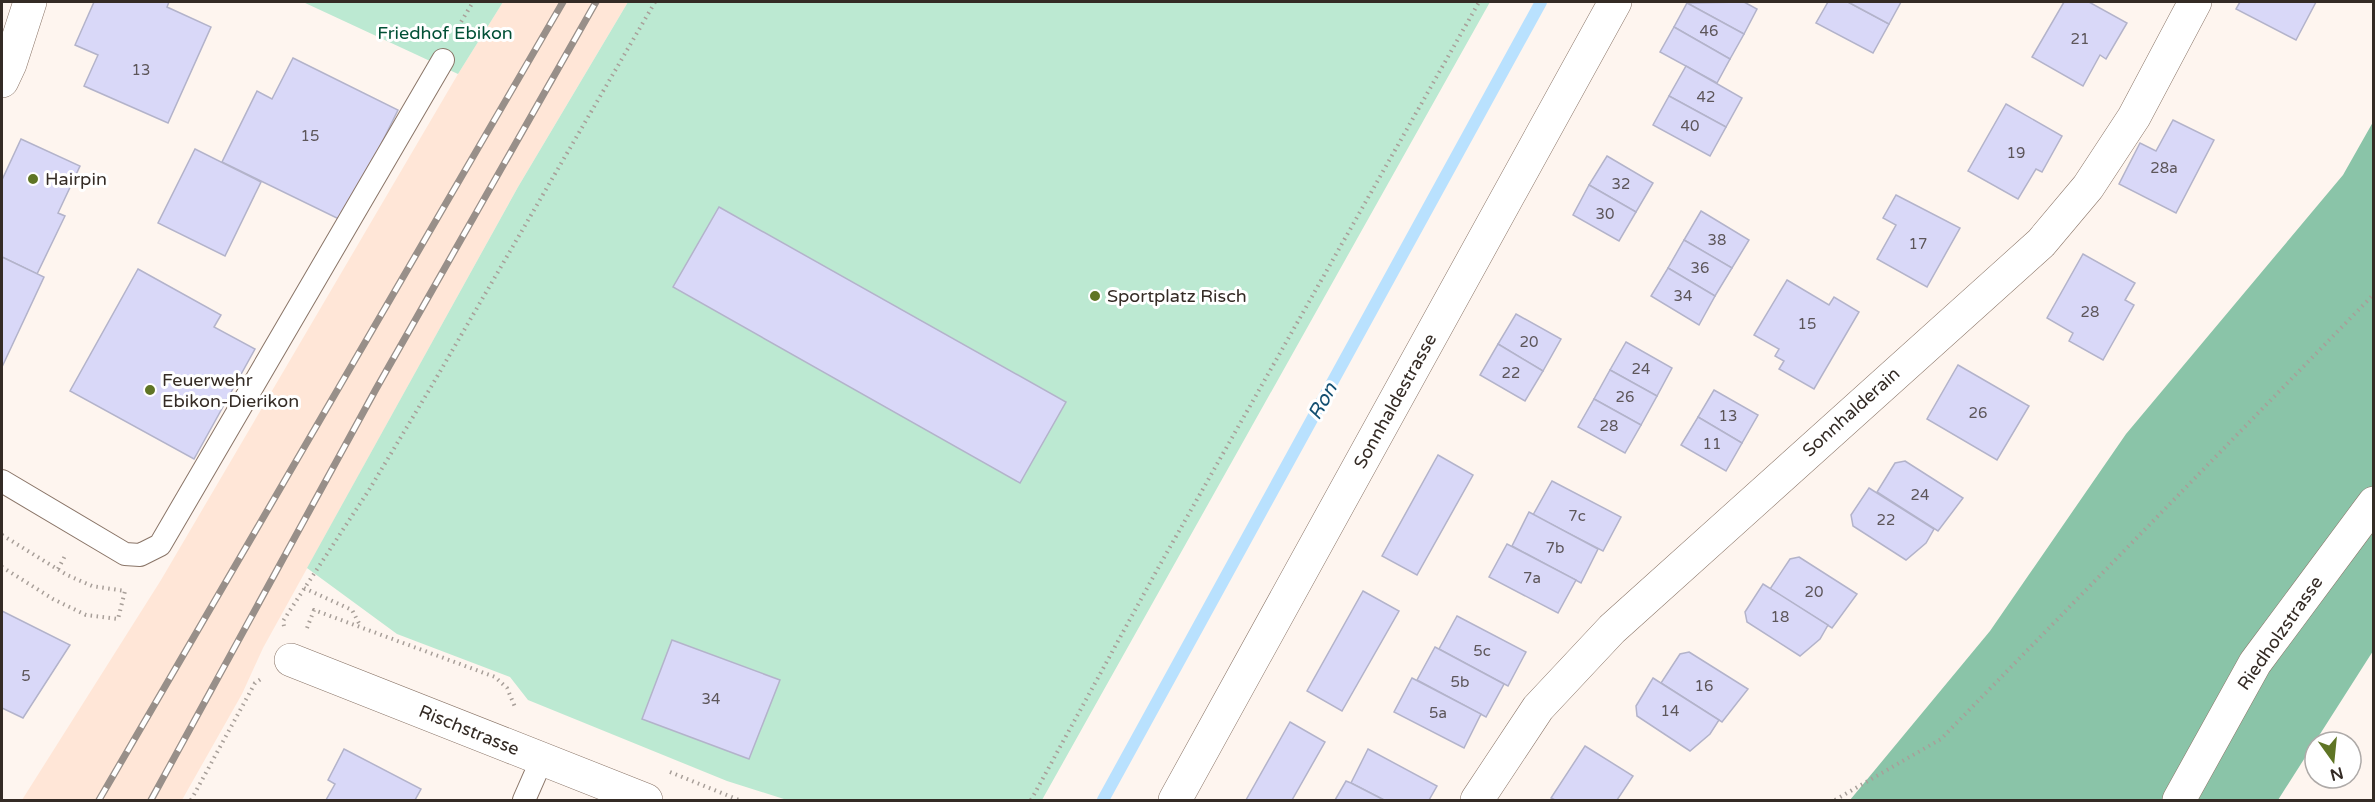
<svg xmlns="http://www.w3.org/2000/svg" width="2375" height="802" font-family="'Varela Round',sans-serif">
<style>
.built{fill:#ffe6d7}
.green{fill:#bce9d2}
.forest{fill:#8ac4a8}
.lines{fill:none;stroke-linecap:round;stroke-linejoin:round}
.stream{stroke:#b9e1fe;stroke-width:12}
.building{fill:#d9d8f8;stroke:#b3b3ca;stroke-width:1.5}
.service-casing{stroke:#8a7568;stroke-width:24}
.minor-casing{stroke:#8a7568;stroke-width:34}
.path{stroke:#a89f99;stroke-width:4;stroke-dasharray:1.5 4.5;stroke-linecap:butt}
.service{stroke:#fff;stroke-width:22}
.minor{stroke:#fff;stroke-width:33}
.rail-casing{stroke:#988f89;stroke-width:7}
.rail{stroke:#fff;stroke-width:4.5;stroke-dasharray:14;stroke-linecap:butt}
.poi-dot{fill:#5f7525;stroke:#fff;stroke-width:2}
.labels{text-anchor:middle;stroke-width:6;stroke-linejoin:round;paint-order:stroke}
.number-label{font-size:15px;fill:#5d565a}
.park-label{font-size:18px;fill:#015036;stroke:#fff}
.poi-label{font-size:18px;fill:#342b25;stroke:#fff;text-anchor:start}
.street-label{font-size:18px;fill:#342b25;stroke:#fff}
.water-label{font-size:20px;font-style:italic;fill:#134f71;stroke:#fff}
</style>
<rect width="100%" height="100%" fill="#fef5ef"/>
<path class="built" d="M503,2H628L518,187L263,648L242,694L182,800H22L161,580L458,74Z"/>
<g class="green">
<path d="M303,2H503L458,74Z"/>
<path d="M628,2H1490L1042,800H787L727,781L528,700L510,677L397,634L307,568L518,187Z"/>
</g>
<path class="forest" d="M2373,122V651L2278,800H1850L1990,631L2126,434L2343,175Z"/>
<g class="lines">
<path class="stream" d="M1103,800L1541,2"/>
</g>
<g class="building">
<path d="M94,2H169L167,7L211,27L168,123L84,86L98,55L75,45Z"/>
<path d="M1744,2L1757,9L1744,34L1687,3Z"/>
<path d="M1828,2H1848L1889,24L1873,53L1816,23Z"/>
<path d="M1848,2H1901L1889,24Z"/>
<path d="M2064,2H2089L2127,23L2106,59L2100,55L2083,86L2032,57Z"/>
<path d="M2240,2H2316L2296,40L2236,9Z"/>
<path d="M1687,3L1744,34L1730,59L1674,27Z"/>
<path d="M1674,27L1730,59L1717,83L1660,52Z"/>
<path d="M293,58L398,110L343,221L222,162L257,91L272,99Z"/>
<path d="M1686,66L1742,98L1726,127L1669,96Z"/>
<path d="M1669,96L1726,127L1710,156L1653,125Z"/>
<path d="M2006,104L2062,136L2042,172L2036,169L2018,199L1968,171Z"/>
<path d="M2173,120L2214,140L2176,213L2119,184L2140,143L2156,151Z"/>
<path d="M21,139L80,166L58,213L65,216L37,274L2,257V180Z"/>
<path d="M195,149L261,182L225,256L158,223Z"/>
<path d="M1607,156L1653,183L1636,212L1589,185Z"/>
<path d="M1589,185L1636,212L1619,241L1573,215Z"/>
<path d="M1896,195L1960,228L1927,287L1877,259L1896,225L1883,218Z"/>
<path d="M719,207L1066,402L1020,483L673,287Z"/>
<path d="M1701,211L1749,240L1732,268L1684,240Z"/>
<path d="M1684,240L1732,268L1715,296L1668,268Z"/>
<path d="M2083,254L2135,283L2125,300L2134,305L2103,360L2069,341L2073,333L2047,318Z"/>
<path d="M2,257L44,277L2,367Z"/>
<path d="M1668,268L1715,296L1699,325L1651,296Z"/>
<path d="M138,269L221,315L214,327L255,349L194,459L70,391Z"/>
<path d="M1787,280L1829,305L1834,297L1859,312L1814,389L1779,369L1784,361L1775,356L1779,349L1754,335Z"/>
<path d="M1516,314L1561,339L1543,371L1498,344Z"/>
<path d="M1626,342L1672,368L1657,396L1610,370Z"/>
<path d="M1498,344L1543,371L1525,401L1480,375Z"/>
<path d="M1958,365L2029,406L1997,460L1927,419Z"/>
<path d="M1610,370L1657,396L1641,425L1594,399Z"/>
<path d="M1714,390L1758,415L1742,443L1698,417Z"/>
<path d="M1594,399L1641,425L1625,453L1578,427Z"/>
<path d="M1698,417L1742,443L1726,471L1681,445Z"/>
<path d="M1438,455L1473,475L1417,575L1382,556Z"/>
<path d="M1905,461L1963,498L1938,531L1877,492L1895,463Z"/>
<path d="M1552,481L1621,517L1603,551L1533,515Z"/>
<path d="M1869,488L1934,529L1926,543L1906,560L1853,526L1851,515Z"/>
<path d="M1529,512L1598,549L1581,583L1512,546Z"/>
<path d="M1507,544L1576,580L1558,613L1489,577Z"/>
<path d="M1799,557L1857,594L1832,628L1770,589L1790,559Z"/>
<path d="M1763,584L1828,625L1820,639L1800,656L1747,622L1745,612Z"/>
<path d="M1363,591L1399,611L1342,711L1307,691Z"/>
<path d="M2,611L70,645L23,718L2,708Z"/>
<path d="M1457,616L1526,652L1508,686L1439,649Z"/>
<path d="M672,640L780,680L749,759L642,719Z"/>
<path d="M1435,647L1504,684L1486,717L1417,680Z"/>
<path d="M1689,652L1748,689L1722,722L1661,683L1680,654Z"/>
<path d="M1412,678L1481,714L1464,748L1394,712Z"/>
<path d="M1653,678L1719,720L1710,734L1690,751L1637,716L1636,706Z"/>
<path d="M1290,722L1325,742L1292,800H1246Z"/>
<path d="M1585,746L1633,776L1617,800H1555L1551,798Z"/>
<path d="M344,749L421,789L415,800H326L335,784L328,780Z"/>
<path d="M1368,749L1437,786L1429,800H1384L1351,783Z"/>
<path d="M1346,781L1351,783L1384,800H1335Z"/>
</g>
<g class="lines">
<defs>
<g id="service">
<path d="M2,481L125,554L140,555L160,545L443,60"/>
<path d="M524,800L542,759"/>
</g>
<g id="minor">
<path d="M2,81L10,64L30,2"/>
<path d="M291,660L646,800"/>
<path d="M1175,800L1615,2"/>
<path d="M1477,800L1538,708L1612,629L2041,243L2088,187L2134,117L2195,2"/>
<path d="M2179,800L2255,663L2374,503"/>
</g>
</defs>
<use href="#service" class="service-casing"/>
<use href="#minor" class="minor-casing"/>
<g class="path">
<path d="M455,32L473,2"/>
<path d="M2,535L67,575L92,586L125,591L118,619L86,615L53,599L2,567"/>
<path d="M58,569L66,554"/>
<path d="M304,588L352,610L361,627"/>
<path d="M284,626L283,621L369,490L431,387L655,2"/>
<path d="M307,628L314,610L495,677L507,688L515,707"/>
<path d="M670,772L739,800"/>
<path d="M191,800L255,683L261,679"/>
<path d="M1031,800L1157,570L1479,2"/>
<path d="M1835,800L1941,739L2374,294"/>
</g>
<use href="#service" class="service"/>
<use href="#minor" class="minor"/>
<defs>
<g id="rail">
<path d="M99,800L563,2"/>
<path d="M151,800L376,389L596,2"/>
</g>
</defs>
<use href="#rail" class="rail-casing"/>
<use href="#rail" class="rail"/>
</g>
<g class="poi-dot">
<circle cx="33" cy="179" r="6"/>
<circle cx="1095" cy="296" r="6"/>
<circle cx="150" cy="390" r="6"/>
</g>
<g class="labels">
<g class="number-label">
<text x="1709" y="36">46</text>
<text x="2080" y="44">21</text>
<text x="141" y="75">13</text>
<text x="1706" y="102">42</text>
<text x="1690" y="131">40</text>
<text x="310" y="141">15</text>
<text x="2016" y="158">19</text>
<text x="2164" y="173">28a</text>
<text x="1621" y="189">32</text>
<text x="1605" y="219">30</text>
<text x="1717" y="245">38</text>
<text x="1918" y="249">17</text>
<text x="1700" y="273">36</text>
<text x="1683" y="301">34</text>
<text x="2090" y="317">28</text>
<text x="1807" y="329">15</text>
<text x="1529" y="347">20</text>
<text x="1641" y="374">24</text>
<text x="1511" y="378">22</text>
<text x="1625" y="402">26</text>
<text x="1978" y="418">26</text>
<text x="1728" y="421">13</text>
<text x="1609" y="431">28</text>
<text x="1712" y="449">11</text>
<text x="1920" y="500">24</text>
<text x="1577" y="521">7c</text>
<text x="1886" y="525">22</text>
<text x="1555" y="553">7b</text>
<text x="1532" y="583">7a</text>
<text x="1814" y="597">20</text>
<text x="1780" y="622">18</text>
<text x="1482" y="656">5c</text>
<text x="26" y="681">5</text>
<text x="1460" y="687">5b</text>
<text x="1704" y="691">16</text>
<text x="711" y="704">34</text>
<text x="1670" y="716">14</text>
<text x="1438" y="718">5a</text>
</g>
<g class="park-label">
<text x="445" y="39">Friedhof Ebikon</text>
</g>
<g class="poi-label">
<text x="45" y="185">Hairpin</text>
<text x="1107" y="302">Sportplatz Risch</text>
<text x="162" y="386">Feuerwehr<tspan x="162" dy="21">Ebikon-Dierikon</tspan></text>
</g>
<g class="street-label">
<text transform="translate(1395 401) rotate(-61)" y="6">Sonnhaldestrasse</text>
<text transform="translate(1851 412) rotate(-42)" y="6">Sonnhalderain</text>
<text transform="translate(2280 633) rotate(-55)" y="6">Riedholzstrasse</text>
<text transform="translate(469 730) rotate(22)" y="6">Rischstrasse</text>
</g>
<g class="water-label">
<text transform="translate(1322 401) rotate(-61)" y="7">Ron</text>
</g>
</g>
<rect width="2375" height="802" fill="none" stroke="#342b25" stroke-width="6"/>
<g transform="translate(2333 760) rotate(165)"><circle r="28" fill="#ffffff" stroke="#aeaaa8" stroke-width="1.5"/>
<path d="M0-4.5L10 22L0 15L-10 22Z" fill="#5f7525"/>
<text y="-9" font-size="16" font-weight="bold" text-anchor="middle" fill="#342b25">N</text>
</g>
</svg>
